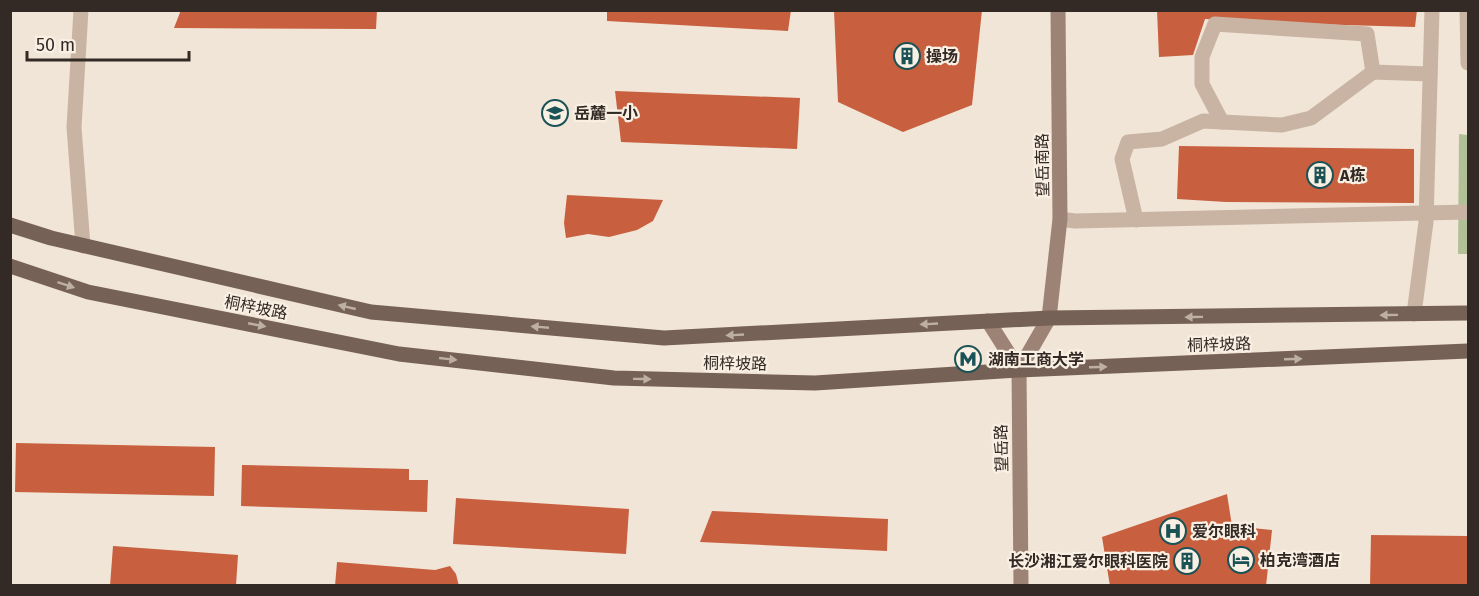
<svg xmlns="http://www.w3.org/2000/svg" width="1479" height="596" font-family="'Fira Sans','Noto Sans SC',sans-serif">
<style>
.green{fill:#b2c097}
.building{fill:#c85f3e}
.lines{fill:none;stroke-linecap:round;stroke-linejoin:round}
.street{stroke:#c9b4a3;stroke-width:15}
.secondary{stroke:#9c8375;stroke-width:15}
.primary{stroke:#766156;stroke-width:15}
.oneway{fill:#beafa4}
.labels{text-anchor:middle;stroke-width:4.5;stroke-linejoin:round;paint-order:stroke}
.poi-label{font-size:16px;font-weight:bold;fill:#342a25;stroke:#f9efe3;text-anchor:start}
.street-label{font-size:16px;fill:#342a25;stroke:#f9efe3}
</style>
<rect width="100%" height="100%" fill="#f1e5d7"/>
<path class="green" d="M1459,134L1468,135V254H1458Z"/>
<g class="building">
<path d="M181,10H377L376,29L174,28Z"/>
<path d="M607,10H791L788,31L607,21Z"/>
<path d="M834,10H982L972,105L903,132L838,102Z"/>
<path d="M1157,10H1417L1415,27L1272,23L1205,19L1193,55L1159,57Z"/>
<path d="M615,91L800,98L797,149L621,142Z"/>
<path d="M1179,146L1414,149V203L1226,202L1177,199Z"/>
<path d="M567,195L663,200L653,221L637,230L609,237L588,234L566,238L564,223Z"/>
<path d="M16,443L215,447L214,496L15,492Z"/>
<path d="M242,465L409,469V480H428L427,512L241,506Z"/>
<path d="M1227,494L1232,526L1272,530L1266,586H1110L1102,537Z"/>
<path d="M456,498L629,509L626,554L453,544Z"/>
<path d="M712,511L888,519L887,551L700,542Z"/>
<path d="M1371,535L1468,536V586H1370Z"/>
<path d="M113,546L238,555L236,586H110Z"/>
<path d="M337,562L435,570L450,566L456,574L459,586H335Z"/>
</g>
<g class="lines">
<g class="street">
<path d="M81,10L74,127L83,246"/>
<path d="M1467,10L1468,63"/>
<path d="M1222,122L1202,84V57L1215,24L1367,34L1373,72"/>
<path d="M1060,219L1075,221L1468,212"/>
<path d="M1136,220L1122,159L1128,142L1162,139L1203,121L1282,125L1311,118L1373,72L1430,74"/>
<path d="M1414,314L1426,222L1432,10"/>
</g>
<g class="secondary">
<path d="M988,321L1019,370"/>
<path d="M1021,586L1019,370L1049,318L1060,219L1058,10"/>
</g>
<g class="primary">
<path d="M10,225L51,238L371,312L664,338L1049,318L1468,313"/>
<path d="M10,266L88,292L399,354L614,378L815,383L1019,370L1468,351"/>
</g>
</g>
<defs><path id="oneway-solid" d="M-6-.8H1V-3.2L6.5 0L1 3.2V.8H-6Z" transform="scale(1.5)"/></defs>
<g class="oneway">
<use href="#oneway-solid" transform="translate(66 285) rotate(18)"/>
<use href="#oneway-solid" transform="translate(347 307) rotate(-167)"/>
<use href="#oneway-solid" transform="translate(1389 315) rotate(179)"/>
<use href="#oneway-solid" transform="translate(1194 317) rotate(179)"/>
<use href="#oneway-solid" transform="translate(929 324) rotate(177)"/>
<use href="#oneway-solid" transform="translate(257 325) rotate(11)"/>
<use href="#oneway-solid" transform="translate(540 327) rotate(-175)"/>
<use href="#oneway-solid" transform="translate(735 335) rotate(177)"/>
<use href="#oneway-solid" transform="translate(448 359) rotate(6)"/>
<use href="#oneway-solid" transform="translate(1293 359) rotate(-2)"/>
<use href="#oneway-solid" transform="translate(1098 367) rotate(-2)"/>
<use href="#oneway-solid" transform="translate(642 379) rotate(1)"/>
</g>
<defs>
<symbol id="building-ring" viewBox="-11 -11 22 22"><circle r="9.5" fill="#f9efe3" stroke="#1a5255" stroke-width="1.5"/><path d="M-4-6H4V6H1V3H-1V6H-4ZM-2.5-4.3h1.7v1.8h-1.7ZM.8-4.3h1.7v1.8H.8ZM-2.5-1h1.7V.8h-1.7ZM.8-1h1.7V.8H.8Z" fill="#1a5255"/></symbol>
<symbol id="school-ring" viewBox="-11 -11 22 22"><circle r="9.5" fill="#f9efe3" stroke="#1a5255" stroke-width="1.5"/><path d="M0-5L7-2L0 1L-7-2ZM-4 1L0 2.5L4 1V4Q0 6-4 4Z" fill="#1a5255"/></symbol>
<symbol id="metro-ring" viewBox="-11 -11 22 22"><circle r="9.5" fill="#f9efe3" stroke="#1a5255" stroke-width="1.5"/><path d="M-5.5 5V-5H-3L0 0L3-5H5.5V5H3V-.5L0 4L-3-.5V5Z" fill="#1a5255"/></symbol>
<symbol id="hospital-ring" viewBox="-11 -11 22 22"><circle r="9.5" fill="#f9efe3" stroke="#1a5255" stroke-width="1.5"/><path d="M-5-5h3v3.5h4V-5h3V5h-3V1.5h-4V5h-3Z" fill="#1a5255"/></symbol>
<symbol id="hotel-ring" viewBox="-11 -11 22 22"><circle r="9.5" fill="#f9efe3" stroke="#1a5255" stroke-width="1.5"/><path d="M-6-4.5h1.5V1H6V5H4.5V3h-9V5H-6ZM-4 0a1.8 1.8 0 1 1 3.6 0ZM.5 0V-2.5h3Q6-2.5 6 0Z" fill="#1a5255"/></symbol>
</defs>
<g fill-rule="evenodd">
<use href="#building-ring" x="892" y="41" width="30" height="30"/>
<use href="#school-ring" x="540" y="98" width="30" height="30"/>
<use href="#building-ring" x="1305" y="160" width="30" height="30"/>
<use href="#metro-ring" x="953" y="344" width="30" height="30"/>
<use href="#hospital-ring" x="1158" y="516" width="30" height="30"/>
<use href="#hotel-ring" x="1226" y="545" width="30" height="30"/>
<use href="#building-ring" x="1172" y="546" width="30" height="30"/>
</g>
<g class="labels">
<g class="poi-label">
<text x="926" y="62">操场</text>
<text x="574" y="119">岳麓一小</text>
<text x="1340" y="181">A栋</text>
<text x="988" y="365">湖南工商大学</text>
<text x="1192" y="537">爱尔眼科</text>
<text x="1260" y="566">柏克湾酒店</text>
<text x="1168" y="567" text-anchor="end">长沙湘江爱尔眼科医院</text>
</g>
<g class="street-label">
<text transform="translate(1042 165) rotate(-91)" y="6">望岳南路</text>
<text transform="translate(256 307) rotate(11)" y="6">桐梓坡路</text>
<text transform="translate(1219 344) rotate(-2)" y="6">桐梓坡路</text>
<text transform="translate(735 363) rotate(1)" y="6">桐梓坡路</text>
<text transform="translate(1001 448) rotate(-91)" y="6">望岳路</text>
</g>
</g>
<rect width="1479" height="596" fill="none" stroke="#342a25" stroke-width="24"/>
<path d="M27 51v9h162v-9" fill="none" stroke="#342a25" stroke-width="3"/>
<text x="36" y="51" font-size="18" fill="#342a25" stroke="#f9efe3" stroke-width="4.5" paint-order="stroke">50 m</text>
</svg>
